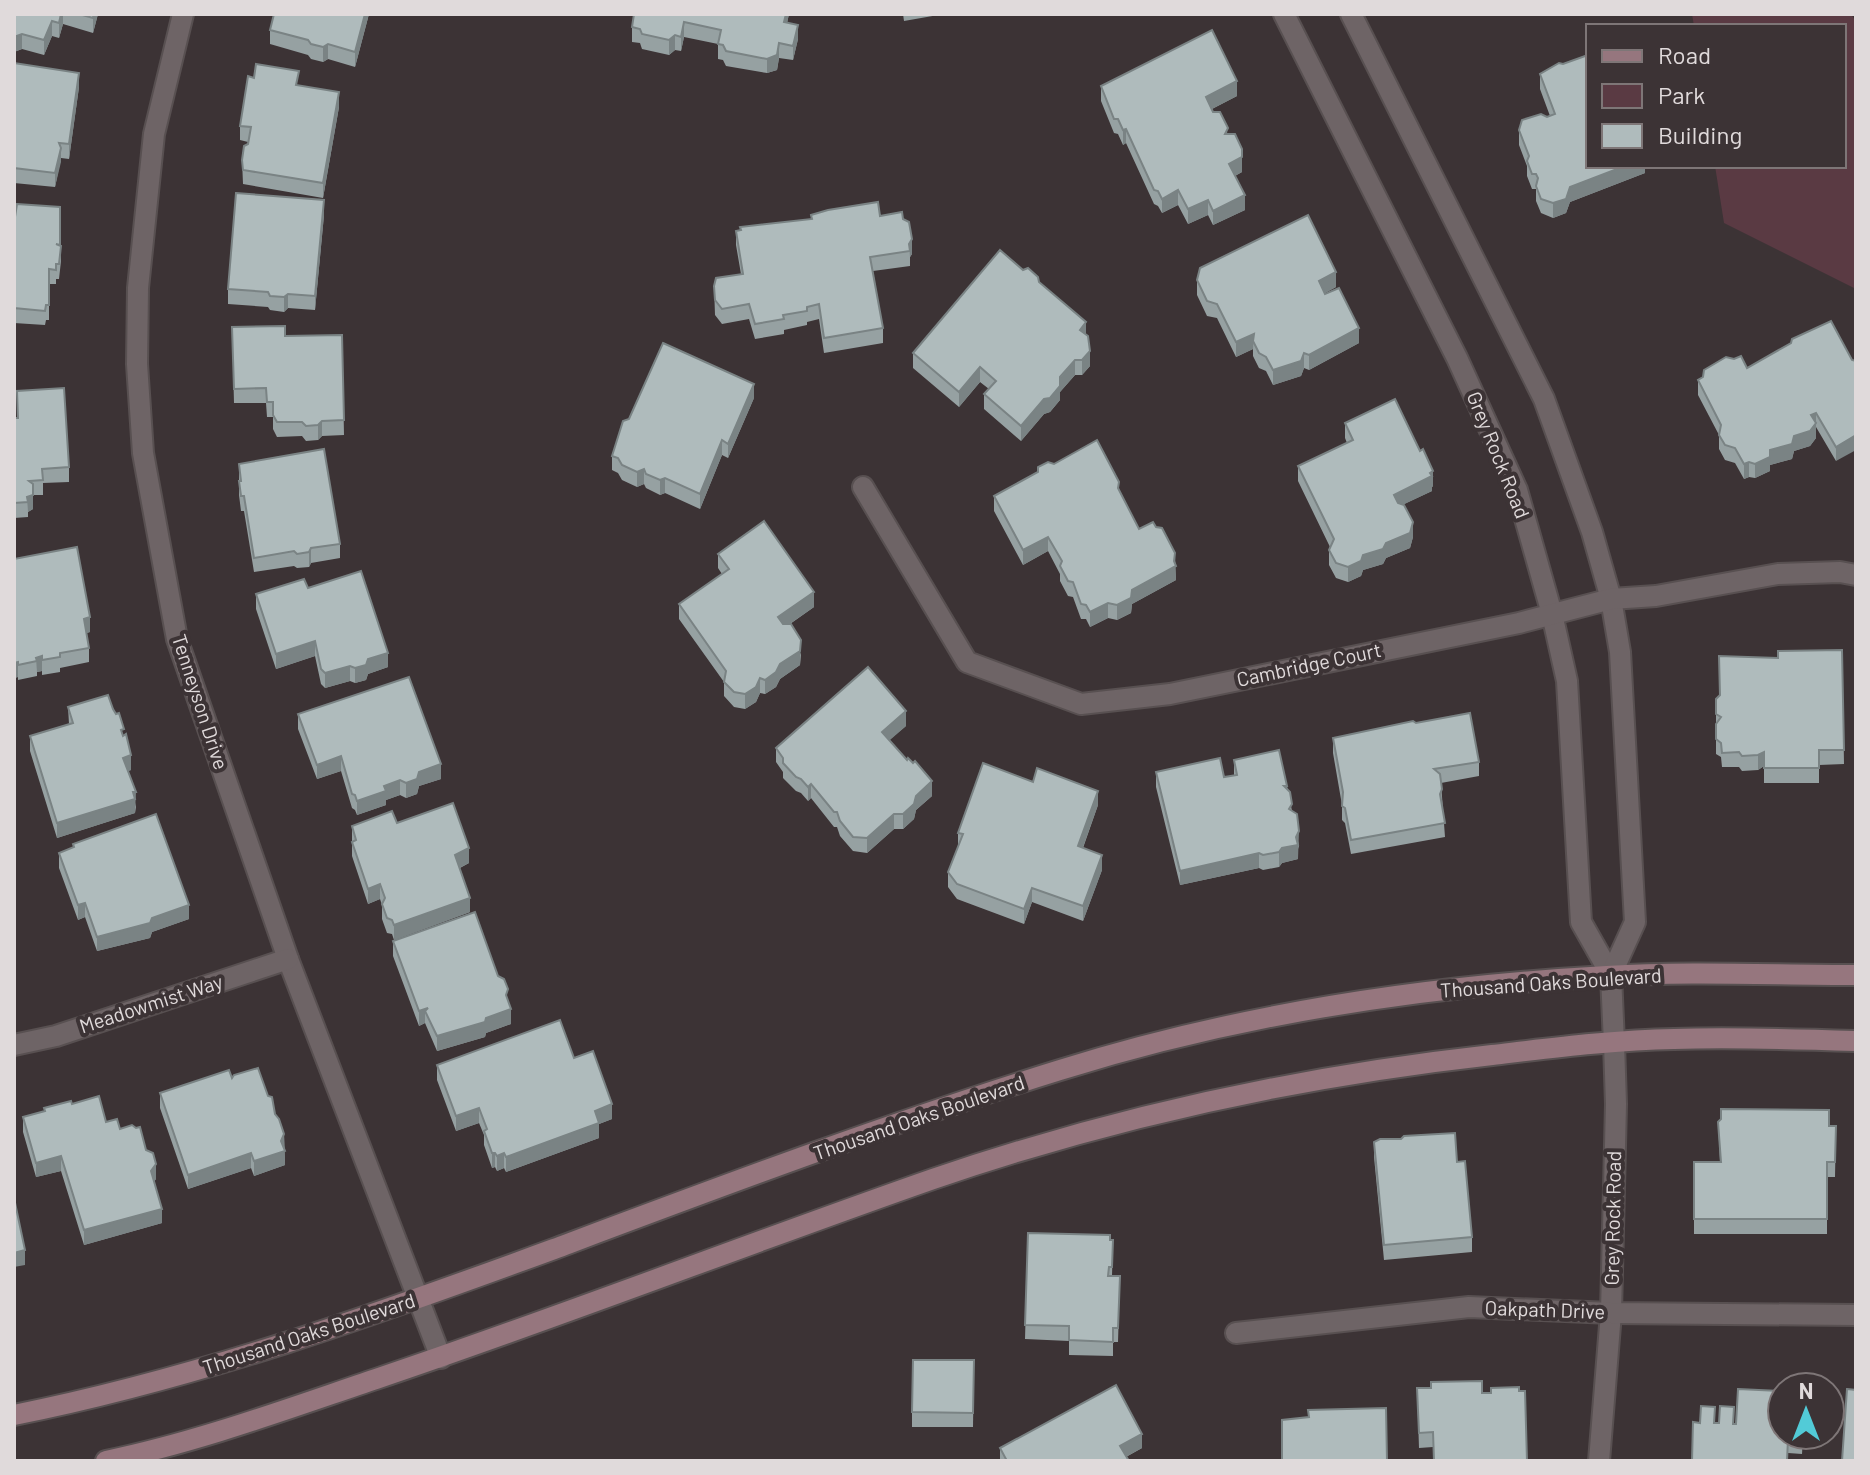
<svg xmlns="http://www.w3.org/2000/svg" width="1870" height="1475" font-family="Barlow,sans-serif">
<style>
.green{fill:#5a3a43}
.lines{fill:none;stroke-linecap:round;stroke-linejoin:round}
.street-casing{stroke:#585051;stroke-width:24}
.secondary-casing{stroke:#585051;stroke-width:24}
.street{stroke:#6e6466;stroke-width:20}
.secondary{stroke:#96767e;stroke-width:20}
.wall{fill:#96a1a2}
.shaded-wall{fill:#7a8384}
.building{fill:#afbbbc;stroke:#7a8384;stroke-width:2}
.labels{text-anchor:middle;stroke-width:8;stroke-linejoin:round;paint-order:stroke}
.street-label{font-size:20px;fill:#e0dadb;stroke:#3c3335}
</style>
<rect width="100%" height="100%" fill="#3c3335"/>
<path class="green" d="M1692,14H1851L1856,22V289L1724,223L1715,166H1844V26H1694Z"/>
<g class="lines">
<defs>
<g id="street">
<path d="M183,14L154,134L138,288L137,364L143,453L177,639L288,959L441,1358"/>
<path d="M1284,14L1457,358L1517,490L1552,614L1567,681L1581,922L1611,975L1614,1043L1616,1104L1611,1313L1599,1461"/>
<path d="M1351,14L1544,399L1592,532L1611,599L1620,652L1635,922L1611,975"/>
<path d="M863,487L967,662L1081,704L1170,694L1519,623L1611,599L1656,596L1778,574L1840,572L1856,575"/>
<path d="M14,1045L56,1036L288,959"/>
<path d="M1236,1333L1469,1307L1611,1313L1856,1315"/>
</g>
<g id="secondary">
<path d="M14,1415C199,1378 377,1314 554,1249C722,1186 889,1123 1060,1070C1236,1015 1423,986 1607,976C1689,971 1773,975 1856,975"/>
<path d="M106,1461C198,1442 287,1409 376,1379C563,1316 747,1244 933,1179C1114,1117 1303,1076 1492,1055C1552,1048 1613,1040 1674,1039C1734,1037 1796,1039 1856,1041"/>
</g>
</defs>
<use href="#street" class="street-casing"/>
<use href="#secondary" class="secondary-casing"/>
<use href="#street" class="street"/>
<use href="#secondary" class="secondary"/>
</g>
<g class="wall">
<path d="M14,14H98L93,33L63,24L59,38L52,36L44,55L22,49L14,52Z"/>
<path d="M274,14H369L355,67L328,59L323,62L311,59L308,55L270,44V30Z"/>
<path d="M634,14H789L787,23L798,39L793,60L779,58L777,70L767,73L726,66L723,60L718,59V44L684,37L681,51L675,50L669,55L642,49L640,43L632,42V27Z"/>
<path d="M903,14H944L904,21Z"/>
<path d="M14,63L79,87L69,159L61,158L55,187L14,183Z"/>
<path d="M1540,74L1645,166V173L1570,202L1566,213L1553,218L1541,213L1536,201V189H1532L1527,176V166L1519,145V130L1550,116L1540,89Z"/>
<path d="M299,86L339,107L323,198L243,184L242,160L248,142L240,140V126Z"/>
<path d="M1101,86L1237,96L1212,109L1228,134L1242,172L1235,176L1245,210L1213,225L1208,215L1188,224L1178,205L1162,213L1158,206L1154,204L1126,143L1123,145L1118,134L1114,133L1101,101Z"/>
<path d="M60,207L61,261L59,279H56V284H49V320H46L45,325L14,323V217Z"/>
<path d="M324,215L315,310L288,308L284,312L270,310L268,307L228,304V289Z"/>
<path d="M880,216L912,254L910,257V266L873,271L883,328V343L824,353L819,319L807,322V325L784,330V334L755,339L749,319L722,324L715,315L714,286L741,274L736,245V231Z"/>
<path d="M1023,270L1039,282L1086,335L1090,366L1082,375H1075L1060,392V400L1050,412L1044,414L1021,441L984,409V394L989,389L980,382L959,407L913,368V353Z"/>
<path d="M1197,280L1336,287L1325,293L1359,343L1309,370L1304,368L1301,376L1273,385L1266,371L1259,368L1253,356V349L1236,357L1217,318L1207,316L1197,295Z"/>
<path d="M232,327L285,336L342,335L344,435L322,436L318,440L306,441L302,436L277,437L273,429V417H267L266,403H234Z"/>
<path d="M1852,360L1836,461L1816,427V438L1810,446L1794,451L1792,459L1770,465V471L1755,478L1749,477L1744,479L1735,463L1725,460L1719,449V435L1698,395V380L1747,368Z"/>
<path d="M17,391L69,467V482L43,483V495H33V509L28,512V517L14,518V418H17Z"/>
<path d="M754,398L728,458L722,455L700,509L665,493L660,495L646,488L644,484L637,487L622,480L618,473L612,470V456Z"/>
<path d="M1345,423L1433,486L1432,487V491L1404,504L1413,537L1410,548L1386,558L1383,564L1363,570L1361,576L1348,582L1336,578L1329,565V550L1330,547L1298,481V466L1347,443L1345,438Z"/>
<path d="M239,464L340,544V558L311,563L309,567L297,568L294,566L254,572L244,511H241L239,495Z"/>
<path d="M1119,491L1139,529L1175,564L1176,580L1132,604L1131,613L1117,620L1108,618L1090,627L1086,619H1081L1073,597L1068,596L1060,581V574L1048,551L1023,565L994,511V496Z"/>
<path d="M718,554L814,607L790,624L801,655L800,665L780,679L776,687L765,694L760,693L756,702L745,709L734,707L724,696V682L679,619V604L722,574L718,568Z"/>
<path d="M14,559L90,632L86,633L89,648V662L60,668V672L42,675V671L37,672V676L18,680V677L14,678Z"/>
<path d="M308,588L388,667L368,674L366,680L355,683L350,681L325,688L321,684L315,656L276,669L256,609V594Z"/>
<path d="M1842,650L1844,764L1819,765V783H1764V766L1758,770L1742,771L1739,767H1722L1721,757L1716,754V699L1778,658Z"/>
<path d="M68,707L124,736L131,770L128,771L136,807L135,813L57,838L30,751V736L69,724Z"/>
<path d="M298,714L441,779L419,786L417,794L406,798L400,795L386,800V805L357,815L355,810L352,808L341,771L317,779L298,729Z"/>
<path d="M906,726L889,740L932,796L916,810L914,819L903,829H894L867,853L853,851L840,836L837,827H834L811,798L808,801L801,793L796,791L783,778V772L776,762V748Z"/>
<path d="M1333,738L1479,762V776L1441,783L1445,837L1351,854L1345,823L1342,820V805L1333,753Z"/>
<path d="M1234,760L1287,786L1299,846L1298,849V859L1282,863L1279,867L1263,870L1259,868L1180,885L1156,787V772L1224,777L1234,775Z"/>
<path d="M1098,805L1083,848L1102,870L1083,921L1032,902L1024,924L957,899L948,887V872L958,847V833Z"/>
<path d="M397,823L469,863L460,868L470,912L394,940L392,934L387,933L382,919V905L380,899L368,904L352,856V826Z"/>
<path d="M73,844L189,919L152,932L150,938L97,951L85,917L78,920L59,868V853L73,848Z"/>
<path d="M393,941L498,976L508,1000L511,1024L486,1033L485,1037L437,1051L425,1023L419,1026L393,956Z"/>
<path d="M574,1058L612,1119L599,1124V1138L506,1172L504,1168L497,1171L495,1167L492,1168L484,1145V1135L479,1123L456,1131L437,1080V1065Z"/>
<path d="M232,1078L268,1096L284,1134L285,1165L254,1176L251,1168L188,1189L160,1108V1093Z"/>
<path d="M72,1104L120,1129L146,1150L156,1179L154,1181L162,1223L84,1245L61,1171L36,1177L23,1132V1117L44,1111V1108Z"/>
<path d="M1718,1122L1836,1126L1835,1177H1827V1234H1694V1162H1720Z"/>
<path d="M1374,1142L1457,1162L1472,1237V1252L1384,1260L1374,1157Z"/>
<path d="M1028,1233L1113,1240L1112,1276H1120L1118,1342H1113V1356L1069,1355V1341L1025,1339Z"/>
<path d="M974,1360L973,1427H912V1412Z"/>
<path d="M1417,1388L1482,1393L1433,1447L1419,1448Z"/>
<path d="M1700,1423L1734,1424L1803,1435L1802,1454L1788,1453Z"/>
<path d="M1000,1448H1142L1126,1457L1129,1461H1000Z"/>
</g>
<g class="shaded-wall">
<path d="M61,14H63V24L59,38V23Z"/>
<path d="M94,14H98L93,33V18Z"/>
<path d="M365,14H369L355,67V52Z"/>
<path d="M786,14H789L784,37V22Z"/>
<path d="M52,21V36L44,55V40Z"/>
<path d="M684,22V37L681,51V37Z"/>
<path d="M798,25V39L793,60V46Z"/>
<path d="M22,34V49L14,52V37Z"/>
<path d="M675,35V50L669,55V40Z"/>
<path d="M779,43V58L777,70L767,73V59Z"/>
<path d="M328,44V59L323,62V47Z"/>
<path d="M79,73V87L69,159V144Z"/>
<path d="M1237,81V96L1206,112V97Z"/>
<path d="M339,92V107L323,198V183Z"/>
<path d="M1126,129V143L1123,145V130Z"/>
<path d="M61,148V162L55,187V173Z"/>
<path d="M1242,157V172L1229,179V164Z"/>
<path d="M1625,166H1645V173L1570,202L1566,213L1553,218V203L1570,187Z"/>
<path d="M1178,190V205L1162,213V199Z"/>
<path d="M1245,195V210L1213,225V211Z"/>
<path d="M324,200V215L315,310V296Z"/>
<path d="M1208,200V215L1188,224V209Z"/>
<path d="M912,239V254L910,257L909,244Z"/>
<path d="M1336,272V287L1319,296V281Z"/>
<path d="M288,294V308L284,312V297Z"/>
<path d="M1086,322V337L1080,330Z"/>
<path d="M1359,328V343L1309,370V355Z"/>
<path d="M1254,334L1253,349L1236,357V342Z"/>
<path d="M1090,351V366L1082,375V360Z"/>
<path d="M1304,353V368L1301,376L1273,385V370Z"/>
<path d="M1075,360V375L1060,392V400L1050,412L1044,414L1021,441V426Z"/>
<path d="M980,367V382L959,407V392Z"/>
<path d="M754,384V398L728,458V444Z"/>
<path d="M1816,413V438L1810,446L1794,451L1792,459L1770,465V471L1755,478V464L1770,450L1794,436L1811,415Z"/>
<path d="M322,421V436L318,440V425Z"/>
<path d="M1856,435V450L1836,461V447Z"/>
<path d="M722,440V455L700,509V494Z"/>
<path d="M1749,462V477L1744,479V464Z"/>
<path d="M644,469V484L637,487V472Z"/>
<path d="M1433,471V486L1432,487V491L1394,509V495Z"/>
<path d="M665,478V493L660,495V480Z"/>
<path d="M33,495V509L28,512L27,497Z"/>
<path d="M1413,522V537L1410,548L1386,558L1383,564L1363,570L1361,576L1348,582V567L1363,555L1386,543Z"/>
<path d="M1048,537V551L1023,565V550Z"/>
<path d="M311,548V563L309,567V552Z"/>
<path d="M1175,553L1176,580L1132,604L1131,613L1117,620V605L1132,590Z"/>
<path d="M814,592V607L778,632V617Z"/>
<path d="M1108,603V618L1090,627V612Z"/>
<path d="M90,617V632L84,634V619Z"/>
<path d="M801,640L800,665L780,679L776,687L765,694V680Z"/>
<path d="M315,641V656L276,669V654Z"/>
<path d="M388,653V667L368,674L366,680L355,683V668L368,659Z"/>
<path d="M42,656V671L37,672L36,658Z"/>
<path d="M18,662V677L14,678V663Z"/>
<path d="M350,666V681L325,688V673Z"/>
<path d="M760,678V693L756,702L745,709V694Z"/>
<path d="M906,711V726L882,747V732Z"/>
<path d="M1764,752V766L1758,770V755Z"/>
<path d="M131,755V770L123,773V758Z"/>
<path d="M341,756V771L317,779V765Z"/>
<path d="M441,764V779L419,786L417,794L406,798V783L419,772Z"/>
<path d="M400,780V795L386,800V805L357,815V801L384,786Z"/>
<path d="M932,781V796L916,810L914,819L903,829V814L916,796Z"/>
<path d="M811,784V798L808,801V787Z"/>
<path d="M1098,791V805L1078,861V846Z"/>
<path d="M136,792L135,813L57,838V823Z"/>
<path d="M894,814V829L867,853V838Z"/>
<path d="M1299,831L1298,859L1282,863L1279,867V852L1296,837Z"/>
<path d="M469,848V863L455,870V855Z"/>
<path d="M1259,853V868L1180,885V871Z"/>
<path d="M1102,855V870L1083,921V906Z"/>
<path d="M380,884V899L368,904V889Z"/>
<path d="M1032,888V902L1024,924V909Z"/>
<path d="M470,898V912L394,940V925Z"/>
<path d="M85,903V917L78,920V905Z"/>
<path d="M189,905V919L152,932L150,938L97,951V937Z"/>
<path d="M428,1008L425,1011V1023L419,1026V1011Z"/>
<path d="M511,1009V1024L486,1033L485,1037L437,1051V1036Z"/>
<path d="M612,1104V1119L599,1124V1138L506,1172V1157L595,1111Z"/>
<path d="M479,1108V1123L456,1131V1116Z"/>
<path d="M284,1134L285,1165L254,1176V1161L281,1141Z"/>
<path d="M251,1153V1168L188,1189V1175Z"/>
<path d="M492,1153H495V1167L492,1168Z"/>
<path d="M504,1153V1168L497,1171V1156Z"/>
<path d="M61,1156V1171L36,1177V1163Z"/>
<path d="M156,1164V1179L151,1186V1171Z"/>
<path d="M162,1209V1223L84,1245V1230Z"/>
<path d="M25,1250V1265L14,1267V1253Z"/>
<path d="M1142,1434V1448L1120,1460V1446Z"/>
</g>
<g class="building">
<path d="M14,14H61L59,23L52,21L44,40L22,34L14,37Z"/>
<path d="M79,14H94L93,18Z"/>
<path d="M274,14H365L355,52L328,44L323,47L311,44L308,40L270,30Z"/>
<path d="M634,14H786L784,22L798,25L793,46L779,43L777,55L767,59L726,51L723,45L718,44L721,30L684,22L681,37L675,35L669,40L642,34L640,29L632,27Z"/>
<path d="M1212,30L1237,81L1206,97L1213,112H1220L1228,128L1225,134H1235L1242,149V157L1229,164L1245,195L1213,211L1208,200L1188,209L1178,190L1162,199L1158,191L1154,190L1126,129L1123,130L1118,119H1114L1101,86Z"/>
<path d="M1588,55V166H1625L1570,187L1566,199L1553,203L1541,199L1536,186L1538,178L1536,174H1532L1527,161L1529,156L1519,130L1522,120L1541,114L1547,117L1555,114L1540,74L1559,63L1563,64Z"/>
<path d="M14,63L79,73L69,144L59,143L61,148L55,173L14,168Z"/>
<path d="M256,64L299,71L296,85L339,92L323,183L243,170L242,160L244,146L248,144L251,127L240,126L248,76L254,78Z"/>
<path d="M236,193L324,200L315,296L288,294L284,297L270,296L268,292L228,289Z"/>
<path d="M878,202L880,216L902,212L903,219L909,222L912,239L909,244L910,251L870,257L883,328L824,338L819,304L807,307V311L783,315L784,319L755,324L749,304L722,309L715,300L714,286L716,278L743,274L736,231L741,230L740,227L812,219L811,215L828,210Z"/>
<path d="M17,204L60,207V245L56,244L61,246L59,264H56V270L49,269V305H46L45,311L14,308V217H15Z"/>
<path d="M1308,215L1336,272L1319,281L1325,294L1339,288L1359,328L1309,355L1304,353L1301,361L1273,370L1266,357L1259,353L1253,341L1254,334L1236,342L1217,304L1207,301L1197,280L1200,268Z"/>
<path d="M1000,250L1023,270L1028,268L1038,277L1039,282L1086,322L1080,330L1088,336L1090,351L1082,360H1075L1060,377V386L1050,398L1044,399L1021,426L984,394L996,381L980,367L959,392L913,353Z"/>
<path d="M1831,321L1852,360L1856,361V435L1836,447L1816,413L1811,415L1816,423L1810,431L1794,436L1792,444L1770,450V457L1755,464L1749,462L1744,464L1735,448L1725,445L1719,435L1721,425L1698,380L1703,377L1704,370L1726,357L1734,359L1741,356L1747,368L1791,343L1792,339Z"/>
<path d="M285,326V336L342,335L344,420L322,421L318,425L306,426L302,422H277L273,415V402H267L266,388L234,389L232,327Z"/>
<path d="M663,343L754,384L728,444L722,440L700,494L665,478L660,480L646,474L644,469L637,472L622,465L618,458L612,456L623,421L629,419Z"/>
<path d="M64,388L69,467L42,469L43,480L29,481L33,484V495L27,497L28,502L14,503V418H18L17,391Z"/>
<path d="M1395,399L1420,451L1423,449L1433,471L1430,473L1432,476L1394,495L1398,503L1404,505L1413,522L1410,533L1386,543L1383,549L1363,555L1361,561L1348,567L1336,563L1329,550L1334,539L1298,466L1353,440L1345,423Z"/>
<path d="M1097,440L1119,482L1118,488L1139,529L1153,522L1156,527L1162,528L1175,553L1174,561L1176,566L1132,590L1131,598L1117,605L1108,603L1090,612L1086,605L1081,604L1073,582L1068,581L1060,566L1062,561L1048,537L1023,550L994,496L1038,472V467L1048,462L1054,464Z"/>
<path d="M324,449L340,544L311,548L309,552L297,554L294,551L254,558L244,496H241L239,481H241L239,464Z"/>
<path d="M764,521L814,592L778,617L783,624H791L801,640L800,651L780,664L776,672L765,680L760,678L756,687L745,694L734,692L724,682L726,671L679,604L729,569L718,554Z"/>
<path d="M77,547L90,617L84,619L89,648L60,653V657L42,660V656L36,658L37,661L18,665V662L14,663V559Z"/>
<path d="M361,571L388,653L368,659L366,665L355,668L350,666L325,673L321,669L315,641L276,654L256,594L304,579L308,588Z"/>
<path d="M1842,650L1844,750H1819V768H1764V752L1758,755L1742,756L1739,752L1722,753L1721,743L1716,739V724L1721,717L1716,714V699L1720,695L1719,656L1778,658V651Z"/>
<path d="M868,667L906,711L882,732L907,760L908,758L913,763L915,761L932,781L916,796L914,804L903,814H894L867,838L853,837L840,821L837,812H834L811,784L808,787L801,779L796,777L783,763V758L776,748Z"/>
<path d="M409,677L441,764L419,772L417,779L406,783L400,780L384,786L386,791L357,801L355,795L352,794L341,756L317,765L298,714Z"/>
<path d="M108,695L113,709L116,714L119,713L124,729L121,730L123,736L126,734L131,755L123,758L136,792H133L135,799L57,823L30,736L73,723L68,707Z"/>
<path d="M1470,713L1479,762L1434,769L1440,774L1442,789L1440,794L1445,823L1351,840L1345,808L1342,806L1343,792L1333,738L1413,721L1416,723Z"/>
<path d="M1279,750L1287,786H1284L1290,792L1292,804L1289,809L1297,814L1299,831L1296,837L1298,845L1282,848L1279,852L1263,855L1259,853L1180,871L1156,772L1220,758L1224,777L1237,775L1234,760Z"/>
<path d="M983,763L1033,782L1037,768L1098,791L1078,846L1102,855L1083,906L1032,888L1024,909L957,884L948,872L963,834L958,833Z"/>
<path d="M453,803L469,848L455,855L470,898L394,925L392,920L387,918L382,904L385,898L380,884L368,889L352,842L356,840L352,826L392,811L397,823Z"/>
<path d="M156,814L189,905L152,918L150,923L97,937L85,903L78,905L59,853L74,847L73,844Z"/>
<path d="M475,912L498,976L504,979L508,989L506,995L511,1009L486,1018L485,1022L437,1036L425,1011L428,1008L419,1011L393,941Z"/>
<path d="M560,1020L574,1058L593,1051L612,1104L595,1111L599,1123L506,1157L504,1153L497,1156L495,1153H492L484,1131L487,1129L479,1108L456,1116L437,1065Z"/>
<path d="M258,1068L268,1096L272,1097L275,1114L279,1119L284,1134L281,1141L285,1151L254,1161L251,1153L188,1175L160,1093L229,1070L232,1078L234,1075Z"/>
<path d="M99,1096L106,1122L117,1119L120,1129L132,1125L136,1128L140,1127L146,1150L153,1153L156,1164L151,1171L162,1209L84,1230L61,1156L36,1163L23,1117L45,1111L44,1108L71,1101L72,1104Z"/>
<path d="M1721,1109L1829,1110V1126H1836L1835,1162H1827V1219H1694V1162H1721L1718,1122L1721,1119Z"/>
<path d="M1455,1133L1457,1162L1465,1161L1472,1237L1384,1245L1374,1142L1380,1139H1401L1404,1136Z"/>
<path d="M14,1198L25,1250L14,1253Z"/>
<path d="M1028,1233L1110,1235V1240H1113L1112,1267H1109L1108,1276H1120L1118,1328H1113V1342L1069,1340V1326L1025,1325Z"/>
<path d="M913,1360H974L973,1413L912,1412Z"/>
<path d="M1482,1381V1393H1491V1388L1519,1387V1391H1525L1527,1461H1434L1433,1432L1419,1433L1417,1388H1431V1382Z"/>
<path d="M1116,1385L1142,1434L1120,1446L1129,1461H1007L1000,1448Z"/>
<path d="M1738,1389L1782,1391V1435H1802V1439H1788L1787,1461H1692L1693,1422L1700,1423L1701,1406L1715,1407L1714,1423H1719L1720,1406L1734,1407L1733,1424H1736Z"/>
<path d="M1847,1389L1856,1390V1461H1842Z"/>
<path d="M1386,1408L1387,1461H1282V1420L1309,1417L1308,1410Z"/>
</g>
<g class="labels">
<g class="street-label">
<text transform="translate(1498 455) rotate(68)" y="7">Grey Rock Road</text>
<text transform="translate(1309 665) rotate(-12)" y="7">Cambridge Court</text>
<text transform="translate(200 702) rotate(72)" y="7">Tenneyson Drive</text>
<text transform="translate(1551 983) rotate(-4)" y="7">Thousand Oaks Boulevard</text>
<text transform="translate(151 1004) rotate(-18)" y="7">Meadowmist Way</text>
<text transform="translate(919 1118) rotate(-19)" y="7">Thousand Oaks Boulevard</text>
<text transform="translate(1613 1218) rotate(-89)" y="7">Grey Rock Road</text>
<text transform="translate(1545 1310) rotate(2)" y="7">Oakpath Drive</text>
<text transform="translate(309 1334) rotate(-18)" y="7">Thousand Oaks Boulevard</text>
</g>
</g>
<rect width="1870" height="1475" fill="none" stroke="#e0dadb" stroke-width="32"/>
<rect x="1586" y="24" width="260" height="144" fill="#3c3335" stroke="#7e7677" stroke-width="2"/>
<rect x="1602" y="50" width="40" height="12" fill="#96767e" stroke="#7e7677" stroke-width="2"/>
<text x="1658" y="64" font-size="24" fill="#e0dadb">Road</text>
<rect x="1602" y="84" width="40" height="24" fill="#5a3a43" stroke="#7e7677" stroke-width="2"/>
<text x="1658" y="104" font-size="24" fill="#e0dadb">Park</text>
<rect x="1602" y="124" width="40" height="24" fill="#afbbbc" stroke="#7e7677" stroke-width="2"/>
<text x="1658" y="144" font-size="24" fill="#e0dadb">Building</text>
<g transform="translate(1806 1411)"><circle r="38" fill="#3c3335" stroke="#7e7677" stroke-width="2"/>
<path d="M0-6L14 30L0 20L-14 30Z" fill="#52cbd7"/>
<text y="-12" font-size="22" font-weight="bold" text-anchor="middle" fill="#e0dadb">N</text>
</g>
</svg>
